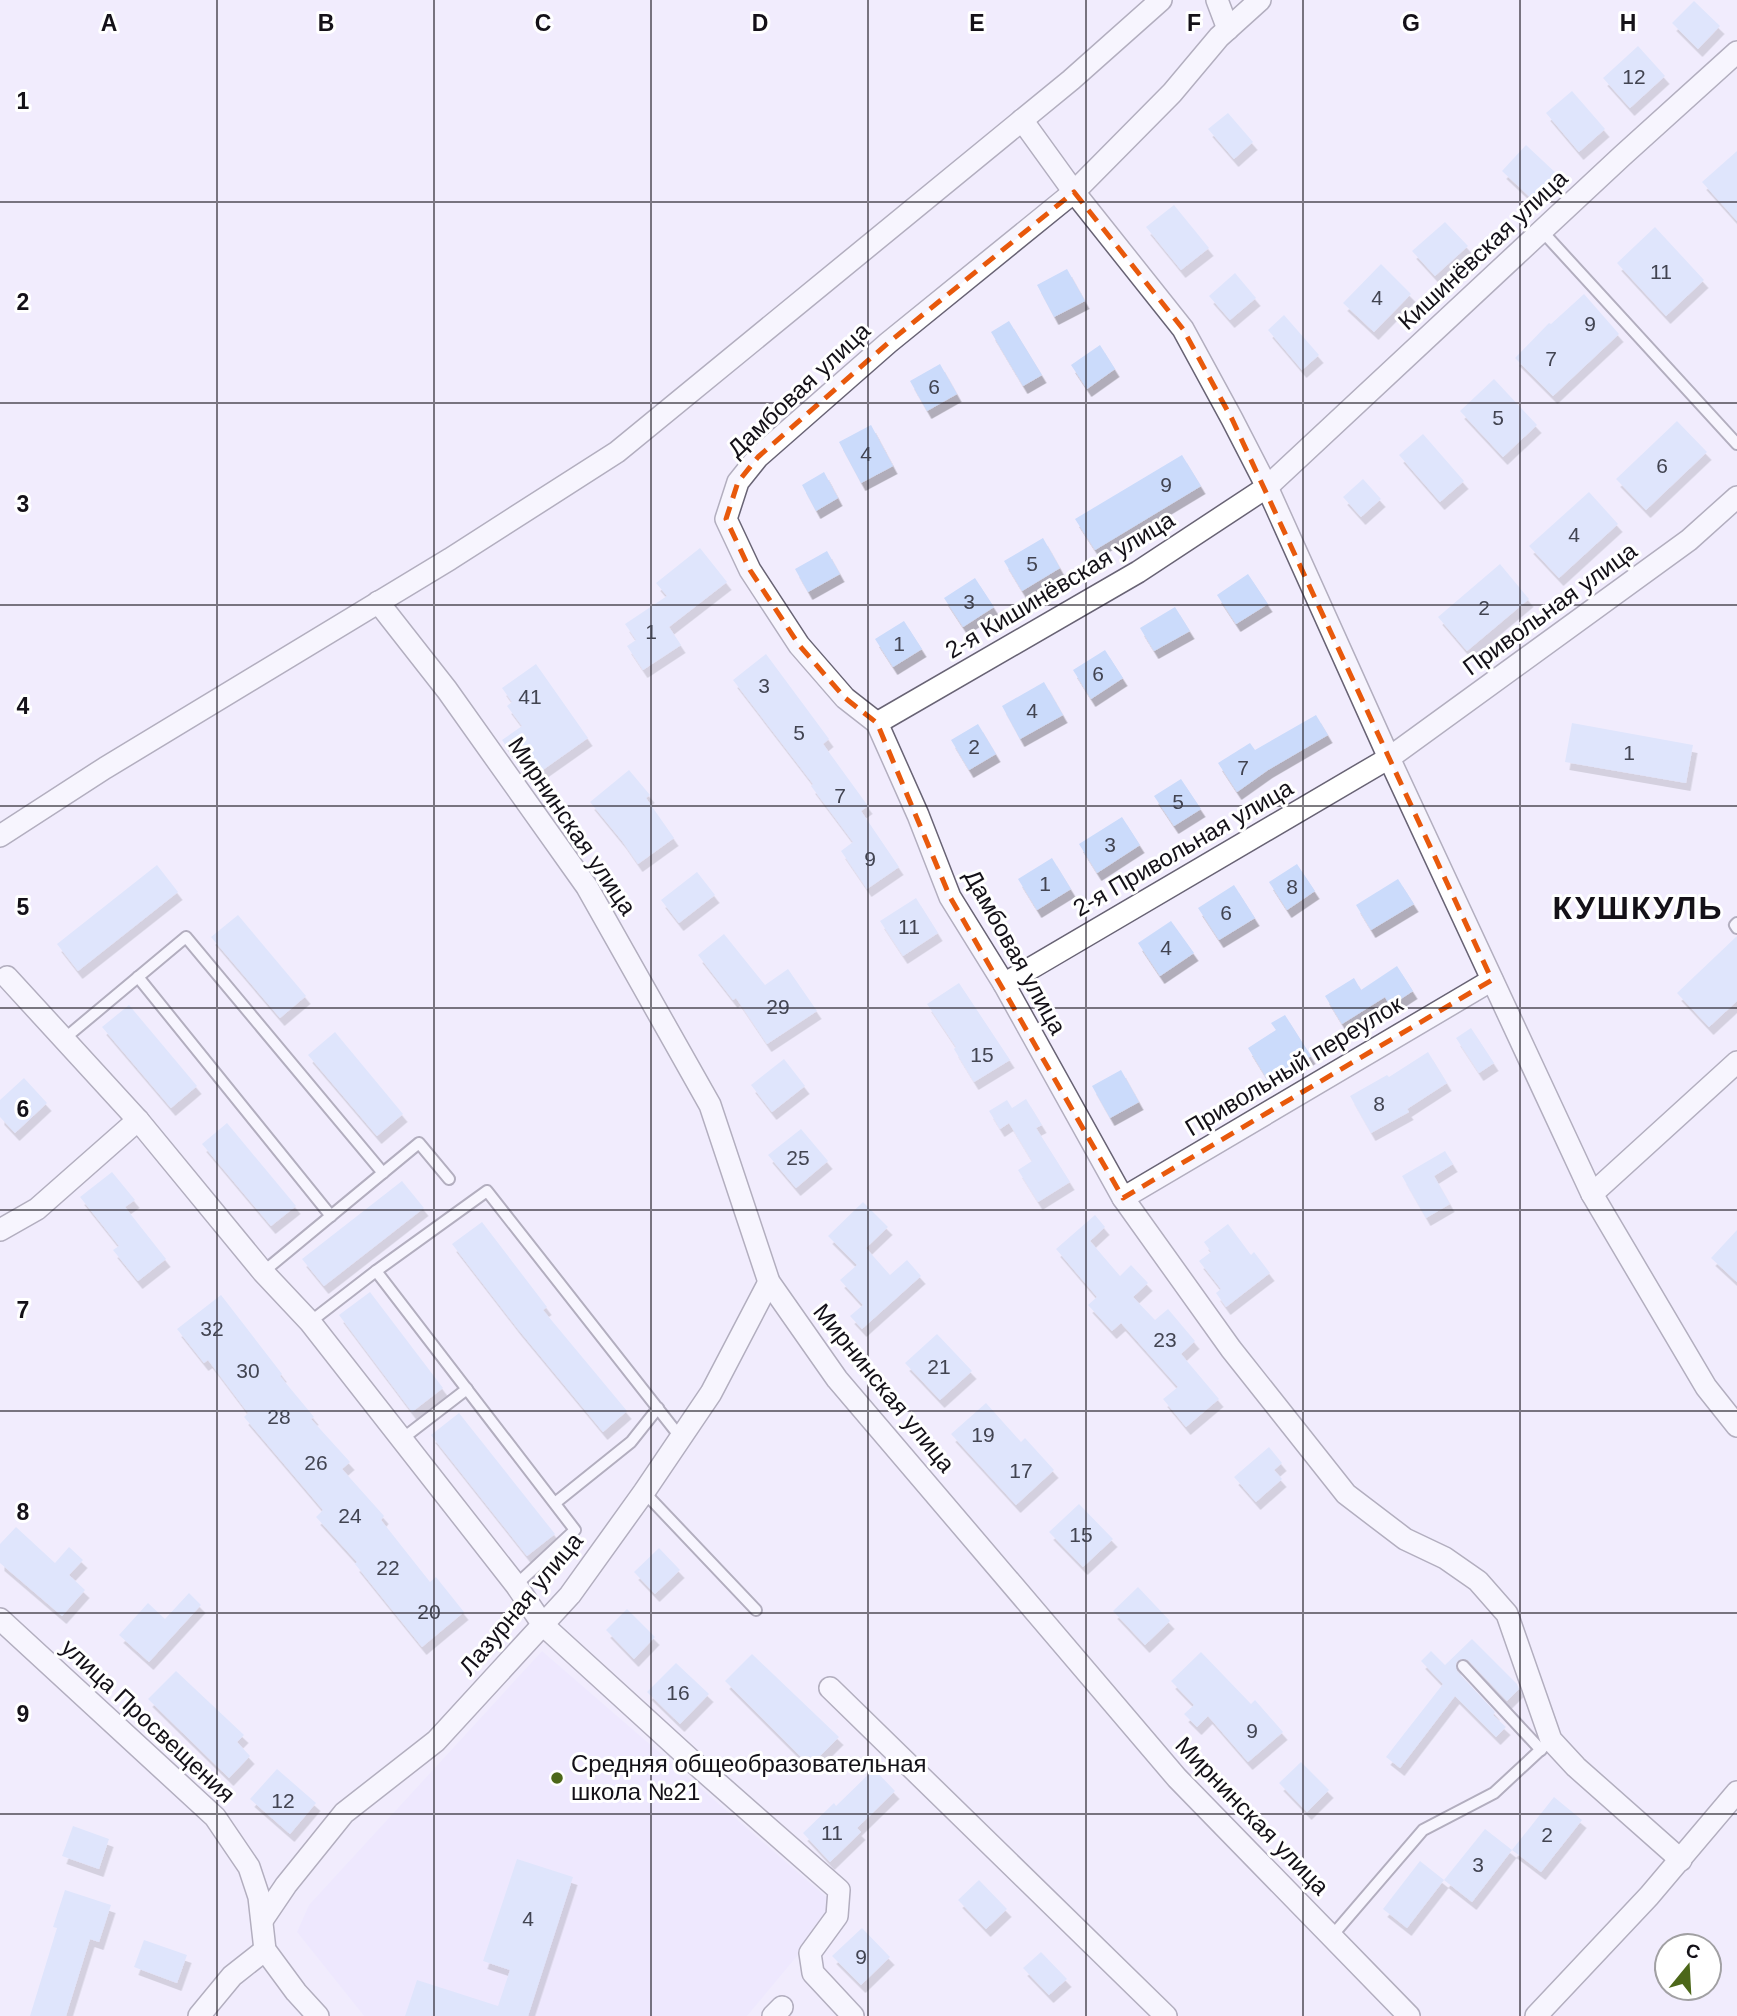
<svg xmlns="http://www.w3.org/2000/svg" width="1737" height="2016" font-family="Arial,sans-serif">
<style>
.built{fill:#ebe3fe}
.building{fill:#cbdbfb;filter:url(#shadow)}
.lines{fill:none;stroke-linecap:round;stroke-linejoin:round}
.lane-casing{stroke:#686374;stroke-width:14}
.street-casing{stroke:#686374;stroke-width:24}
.lane{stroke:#fff;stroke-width:10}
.street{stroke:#fff;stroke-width:21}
.marked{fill:none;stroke:#e8590c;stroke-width:5;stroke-dasharray:14 9;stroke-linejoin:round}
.grid{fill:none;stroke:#141118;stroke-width:2;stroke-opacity:0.55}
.poi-dot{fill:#4c6719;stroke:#fff;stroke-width:2.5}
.labels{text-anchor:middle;stroke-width:6;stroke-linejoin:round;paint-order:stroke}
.number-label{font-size:21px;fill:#424451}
.street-label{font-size:24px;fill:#141118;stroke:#fff}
.poi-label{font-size:24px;fill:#141118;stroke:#fff;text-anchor:start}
.district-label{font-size:32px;font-weight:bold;letter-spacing:2px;fill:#141118;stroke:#fff}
.grid-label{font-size:23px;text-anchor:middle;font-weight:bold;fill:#141118;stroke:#fff;stroke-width:6;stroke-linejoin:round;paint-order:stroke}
</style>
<defs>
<filter id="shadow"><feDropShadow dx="4.5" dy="8" stdDeviation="0" flood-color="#0004"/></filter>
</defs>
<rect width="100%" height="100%" fill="#f1ecfd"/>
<path class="built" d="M542,1651L838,1907L747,2016H364L297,1932L309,1905Z"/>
<g class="building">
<path d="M1694,1L1720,26L1698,49L1672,23Z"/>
<path d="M1638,46L1665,76L1630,108L1603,78Z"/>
<path d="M1572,91L1605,129L1579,152L1546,113Z"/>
<path d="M1228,113L1253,142L1234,159L1208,129Z"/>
<path d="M1526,145L1558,175L1534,201L1502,171Z"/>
<path d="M1737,151V221L1702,182Z"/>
<path d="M1174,205L1209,248L1181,270L1146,227Z"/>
<path d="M1445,222L1468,246L1435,276L1412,251Z"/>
<path d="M1655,227L1704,280L1666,316L1617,263Z"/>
<path d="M1381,264L1411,294L1374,332L1343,303Z"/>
<path d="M1067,269L1085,301L1054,317L1037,285Z"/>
<path d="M1235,273L1256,298L1230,320L1209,296Z"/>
<path d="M1584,294L1619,334L1553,396L1515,358L1549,323L1551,324Z"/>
<path d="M1284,315L1319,355L1302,370L1268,330Z"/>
<path d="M1009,321L1042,375L1023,386L991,332Z"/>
<path d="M1100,345L1115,369L1087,389L1071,365Z"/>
<path d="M940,364L957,394L927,411L910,381Z"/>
<path d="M1494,379L1537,425L1503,457L1460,411Z"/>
<path d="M1677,421L1707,452L1646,510L1616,479Z"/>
<path d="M871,425L893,466L861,483L839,442Z"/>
<path d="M1423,434L1464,481L1440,502L1399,455Z"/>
<path d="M1182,455L1201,486L1095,550L1075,519Z"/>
<path d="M824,472L838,498L816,511L802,485Z"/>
<path d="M1363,479L1381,499L1361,517L1343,497Z"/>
<path d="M1589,492L1618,524L1559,578L1529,546Z"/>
<path d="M1043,538L1060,568L1022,591L1004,561Z"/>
<path d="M700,548L727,582L669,627L681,645L643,670L627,646L636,640L625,624L667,596L656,583Z"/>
<path d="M827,551L840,574L808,592L795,569Z"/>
<path d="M1500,564L1529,599L1467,651L1438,617Z"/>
<path d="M1248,574L1268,604L1236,624L1217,595Z"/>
<path d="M975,578L994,607L963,627L944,598Z"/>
<path d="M1175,607L1190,631L1154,651L1140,628Z"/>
<path d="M904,621L922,649L893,667L875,639Z"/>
<path d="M1105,650L1123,678L1091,699L1073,670Z"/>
<path d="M766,654L829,739L823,744L868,806L861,811L899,867L867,889L841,851L853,842L811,786L813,784L733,680Z"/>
<path d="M536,664L588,738L530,779L502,740L522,726L507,706L512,702L502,688Z"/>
<path d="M1044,682L1063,715L1020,739L1002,706Z"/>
<path d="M1316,715L1328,735L1268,770L1237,792L1218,763L1250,743L1255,750Z"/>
<path d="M1572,723L1693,745L1686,783L1565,762Z"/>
<path d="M978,724L996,754L969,770L951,740Z"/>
<path d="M629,770L650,795L646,798L674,838L638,864L622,841L590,802Z"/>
<path d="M1181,779L1201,809L1174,826L1154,796Z"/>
<path d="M1122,817L1140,845L1097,873L1079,844Z"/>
<path d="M1052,858L1071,889L1037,910L1018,879Z"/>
<path d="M1297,864L1315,891L1287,910L1269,882Z"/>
<path d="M157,865L178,892L78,971L57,944Z"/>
<path d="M697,872L715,895L679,923L661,900Z"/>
<path d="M1398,879L1414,904L1371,930L1356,905Z"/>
<path d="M1234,885L1255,918L1219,940L1198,908Z"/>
<path d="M916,898L938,933L903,956L880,921Z"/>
<path d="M238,915L306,996L280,1018L211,937Z"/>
<path d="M1171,921L1194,953L1160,976L1138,943Z"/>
<path d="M724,934L765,985L788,969L817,1011L767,1044L736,998L733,1000L698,955Z"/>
<path d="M1737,936V1001L1709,1027L1677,993Z"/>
<path d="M1397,966L1413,991L1390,1006L1385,997L1342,1024L1325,996L1354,978L1361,990Z"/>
<path d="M959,983L1010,1060L974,1082L954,1049L956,1047L927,1004Z"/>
<path d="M129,1005L197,1086L171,1108L102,1027Z"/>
<path d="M1285,1015L1311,1056L1269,1082L1248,1048L1276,1030L1271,1023Z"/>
<path d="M1471,1028L1494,1063L1479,1073L1456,1038Z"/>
<path d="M335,1032L403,1114L377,1136L308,1055Z"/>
<path d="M1428,1052L1447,1083L1407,1109L1409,1112L1371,1133L1350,1096L1387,1075L1389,1077Z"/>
<path d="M784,1059L805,1086L772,1112L751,1085Z"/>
<path d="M1121,1070L1139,1102L1110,1118L1092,1086Z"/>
<path d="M24,1078L47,1103L15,1133L0,1117V1100Z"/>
<path d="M1026,1099L1042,1125L1036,1128L1070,1182L1038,1202L1018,1170L1032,1161L1009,1123L1000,1129L989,1111L1007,1100L1012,1108Z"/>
<path d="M227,1123L296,1206L271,1226L202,1144Z"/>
<path d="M801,1129L828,1161L796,1188L768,1155Z"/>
<path d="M1445,1151L1453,1164L1434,1176L1450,1204L1426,1218L1402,1176Z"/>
<path d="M112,1172L135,1200L125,1207L166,1259L138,1281L113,1250L119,1246L80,1197Z"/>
<path d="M402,1181L424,1208L324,1286L302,1259Z"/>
<path d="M863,1202L888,1227L866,1248L890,1275L907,1260L921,1276L862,1329L850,1316L863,1305L840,1280L857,1265L828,1236Z"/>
<path d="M1095,1215L1105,1227L1090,1241L1120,1276L1131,1265L1148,1283L1133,1297L1155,1320L1168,1309L1195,1341L1181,1354L1219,1399L1186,1427L1163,1399L1178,1387L1121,1323L1112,1331L1088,1305L1097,1297L1056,1249Z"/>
<path d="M482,1222L547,1307L543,1310L627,1411L603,1432L517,1328L452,1244Z"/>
<path d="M1228,1224L1251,1255L1254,1252L1270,1273L1226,1307L1216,1293L1221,1289L1199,1261L1211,1252L1204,1242Z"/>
<path d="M1737,1230V1282L1711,1258Z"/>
<path d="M370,1292L443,1388L412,1412L339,1315Z"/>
<path d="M221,1295L282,1374L280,1376L314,1417L311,1419L350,1462L342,1469L384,1516L381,1520L430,1582L436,1577L464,1612L422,1647L355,1564L357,1562L316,1517L323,1510L244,1417L248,1413L208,1360L204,1363L177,1329Z"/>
<path d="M937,1334L972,1371L940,1400L905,1363Z"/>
<path d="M986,1403L1021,1442L1025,1438L1054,1470L1016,1505L951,1434Z"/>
<path d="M459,1413L555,1534L527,1556L431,1435Z"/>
<path d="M1269,1447L1282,1463L1274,1470L1282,1479L1256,1502L1234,1477Z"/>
<path d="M1079,1504L1113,1539L1083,1567L1049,1532Z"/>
<path d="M16,1527L55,1563L69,1547L83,1560L69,1575L85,1590L62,1616L0,1563V1544Z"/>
<path d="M659,1548L680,1570L655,1594L634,1572Z"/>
<path d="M1138,1587L1170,1621L1145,1645L1113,1611Z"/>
<path d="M189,1593L201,1605L149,1662L119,1635L148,1603L165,1619Z"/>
<path d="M627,1609L655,1637L634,1659L606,1630Z"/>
<path d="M1472,1639L1517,1684L1519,1689L1507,1701L1468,1660L1461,1659L1456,1663L1457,1671L1495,1712L1493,1715L1506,1727L1496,1737L1455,1696L1400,1768L1386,1757L1443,1684L1421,1661L1431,1651L1445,1665Z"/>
<path d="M1201,1652L1251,1704L1255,1700L1283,1732L1248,1762L1208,1716L1197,1727L1184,1714L1194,1705L1171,1681Z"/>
<path d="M752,1654L839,1737L810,1766L725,1681Z"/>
<path d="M676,1663L709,1694L680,1724L647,1692Z"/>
<path d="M176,1671L244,1735L237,1742L250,1756L229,1778L148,1699Z"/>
<path d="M1301,1762L1329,1790L1307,1812L1279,1783Z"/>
<path d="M277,1769L316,1803L290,1834L250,1799Z"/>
<path d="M874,1769L895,1791L857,1828L861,1832L830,1862L803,1833L834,1803L836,1806Z"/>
<path d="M1554,1797L1582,1820L1541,1872L1512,1850Z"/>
<path d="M73,1826L109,1839L99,1869L62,1856Z"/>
<path d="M1485,1829L1512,1850L1472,1902L1444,1880Z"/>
<path d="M517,1859L573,1877L528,2016H405L417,1980L498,2006L510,1970L483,1961Z"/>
<path d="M1420,1861L1444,1880L1407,1928L1383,1909Z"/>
<path d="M979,1880L1007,1909L986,1929L958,1900Z"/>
<path d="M65,1890L111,1905L99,1942L90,1939L66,2016H30L57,1928L53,1927Z"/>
<path d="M862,1928L890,1957L861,1985L832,1956Z"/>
<path d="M144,1940L187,1955L177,1983L134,1967Z"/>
<path d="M1041,1952L1067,1979L1049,1995L1023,1968Z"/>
</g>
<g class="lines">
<defs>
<g id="lane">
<path d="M1542,231L1737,444"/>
<path d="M1737,923L1735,925L1737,928"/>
<path d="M138,977L331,1216"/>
<path d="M64,1039L186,937L383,1173"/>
<path d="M376,1271L575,1530L516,1585"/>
<path d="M263,1272L419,1143L449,1179"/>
<path d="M310,1322L376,1271L487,1191L681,1438"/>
<path d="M402,1439L467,1389"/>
<path d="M644,1492L756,1610"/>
<path d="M555,1503L631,1442L658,1408"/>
<path d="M1463,1666L1541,1750"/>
<path d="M1331,1937L1423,1830L1494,1793L1551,1740"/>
</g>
<g id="street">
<path d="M1217,0L1228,29"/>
<path d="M1260,0L1219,37L1172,93L1074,192L888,343L758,457L738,482L726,519L750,570L799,645L845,698L877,723L918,815L950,897L1004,984L1123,1198L1231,1349L1346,1494L1405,1539L1445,1558L1478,1581L1507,1614L1551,1740L1576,1767L1681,1860"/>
<path d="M1022,120L1074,192L1183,329L1232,419L1267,487L1389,758L1592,1194L1706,1387L1737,1426"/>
<path d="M378,602L447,690L587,887L710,1105L769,1282L837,1379L1177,1778L1409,2016"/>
<path d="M877,723L1138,572L1267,487L1622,156L1737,52"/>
<path d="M0,836L105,768L450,559L617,452L1071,80L1161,0"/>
<path d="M7,977L138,1120L263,1272L310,1322L516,1585L543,1625L691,1760L839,1890L837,1916L810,1953L813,1973L853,2016"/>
<path d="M1004,984L1389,758L1689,540L1737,497"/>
<path d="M1592,1194L1737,1062"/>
<path d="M1123,1198L1492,980"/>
<path d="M0,1230L37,1209L138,1120"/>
<path d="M0,1619L215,1817L249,1867L259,1897L265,1950L296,1992L318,2016"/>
<path d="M830,1688L1166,2016"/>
<path d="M263,1919L286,1885L344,1813L436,1741L570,1595L644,1492L711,1393L769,1282"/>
<path d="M199,2016L232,1976L265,1950"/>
<path d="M773,2016L782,2007"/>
<path d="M1536,2016L1649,1896L1737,1792"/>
</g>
</defs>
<use href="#lane" class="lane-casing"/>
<use href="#street" class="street-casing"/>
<use href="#lane" class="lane"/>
<use href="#street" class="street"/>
</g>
<path d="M0 0H1737V2016H0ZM1074,192L1183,329L1232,419L1492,980L1123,1198L950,897L877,723L845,698L799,645L750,570L726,519L738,482L758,457L888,343Z" fill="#f1ecfd" fill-opacity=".55" fill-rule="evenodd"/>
<path class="marked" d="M1074,192L1183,329L1232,419L1492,980L1123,1198L950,897L877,723L845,698L799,645L750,570L726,519L738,482L758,457L888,343Z"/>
<path class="grid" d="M217,0V2016M434,0V2016M651,0V2016M868,0V2016M1086,0V2016M1303,0V2016M1520,0V2016M0,202H1737M0,403H1737M0,605H1737M0,806H1737M0,1008H1737M0,1210H1737M0,1411H1737M0,1613H1737M0,1814H1737"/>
<circle class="poi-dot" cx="557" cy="1778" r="7"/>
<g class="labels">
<g class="number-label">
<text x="1634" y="84">12</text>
<text x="1661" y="279">11</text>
<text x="1377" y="305">4</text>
<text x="1590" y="331">9</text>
<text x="1551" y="366">7</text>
<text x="934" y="394">6</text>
<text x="1498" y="425">5</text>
<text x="866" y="461">4</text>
<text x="1662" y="473">6</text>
<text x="1166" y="492">9</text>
<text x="1574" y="542">4</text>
<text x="1032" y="571">5</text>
<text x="969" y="609">3</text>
<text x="1484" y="615">2</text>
<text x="651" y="639">1</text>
<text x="899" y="651">1</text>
<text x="1098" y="681">6</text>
<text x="764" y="693">3</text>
<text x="530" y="704">41</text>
<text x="1032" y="718">4</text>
<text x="799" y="740">5</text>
<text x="974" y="754">2</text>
<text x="1629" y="760">1</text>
<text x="1243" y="775">7</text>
<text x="840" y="803">7</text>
<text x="1178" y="809">5</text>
<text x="1110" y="852">3</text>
<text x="870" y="866">9</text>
<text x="1045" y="891">1</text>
<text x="1292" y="894">8</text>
<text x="1226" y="920">6</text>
<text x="909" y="934">11</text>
<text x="1166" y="955">4</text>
<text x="778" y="1014">29</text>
<text x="982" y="1062">15</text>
<text x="1379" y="1111">8</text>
<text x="798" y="1165">25</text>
<text x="212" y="1336">32</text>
<text x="1165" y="1347">23</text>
<text x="939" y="1374">21</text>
<text x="248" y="1378">30</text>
<text x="279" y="1424">28</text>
<text x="983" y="1442">19</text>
<text x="316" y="1470">26</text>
<text x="1021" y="1478">17</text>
<text x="350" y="1523">24</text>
<text x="1081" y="1542">15</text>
<text x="388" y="1575">22</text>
<text x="429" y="1619">20</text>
<text x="678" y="1700">16</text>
<text x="1252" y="1738">9</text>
<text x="283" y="1808">12</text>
<text x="832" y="1840">11</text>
<text x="1547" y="1842">2</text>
<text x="1478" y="1872">3</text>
<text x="528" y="1926">4</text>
<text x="861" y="1964">9</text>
</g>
<g class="street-label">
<text transform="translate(1483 250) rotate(-43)" y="8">Кишинёвская улица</text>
<text transform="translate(799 390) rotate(-43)" y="8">Дамбовая улица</text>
<text transform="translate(1060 585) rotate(-31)" y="8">2-я Кишинёвская улица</text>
<text transform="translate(1550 609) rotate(-36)" y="8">Привольная улица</text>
<text transform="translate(572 826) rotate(56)" y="8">Мирнинская улица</text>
<text transform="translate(1183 848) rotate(-30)" y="8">2-я Привольная улица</text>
<text transform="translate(1015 952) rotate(61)" y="8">Дамбовая улица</text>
<text transform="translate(1294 1066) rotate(-31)" y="8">Привольный переулок</text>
<text transform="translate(884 1388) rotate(51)" y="8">Мирнинская улица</text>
<text transform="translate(521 1604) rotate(-50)" y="8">Лазурная улица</text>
<text transform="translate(148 1721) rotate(43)" y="8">улица Просвещения</text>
<text transform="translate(1252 1816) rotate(46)" y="8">Мирнинская улица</text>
</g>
<g class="poi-label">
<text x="571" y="1772">Средняя общеобразовательная<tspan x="571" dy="28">школа №21</tspan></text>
</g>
<g class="district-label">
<text x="1638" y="919">КУШКУЛЬ</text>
</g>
</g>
<g class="grid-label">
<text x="109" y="31">A</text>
<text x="326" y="31">B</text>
<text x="543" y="31">C</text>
<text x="760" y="31">D</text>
<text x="977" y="31">E</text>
<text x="1194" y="31">F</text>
<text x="1411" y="31">G</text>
<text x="1628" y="31">H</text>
<text x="23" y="109">1</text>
<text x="23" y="310">2</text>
<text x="23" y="512">3</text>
<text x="23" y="714">4</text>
<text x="23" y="915">5</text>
<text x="23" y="1117">6</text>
<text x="23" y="1318">7</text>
<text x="23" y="1520">8</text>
<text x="23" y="1722">9</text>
</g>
<g transform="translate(1688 1967) rotate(18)"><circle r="33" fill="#ffffff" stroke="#a1a0a3" stroke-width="2"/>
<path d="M0-5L12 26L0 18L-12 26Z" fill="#4c6719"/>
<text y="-10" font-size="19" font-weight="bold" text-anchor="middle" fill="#141118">С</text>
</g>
</svg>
